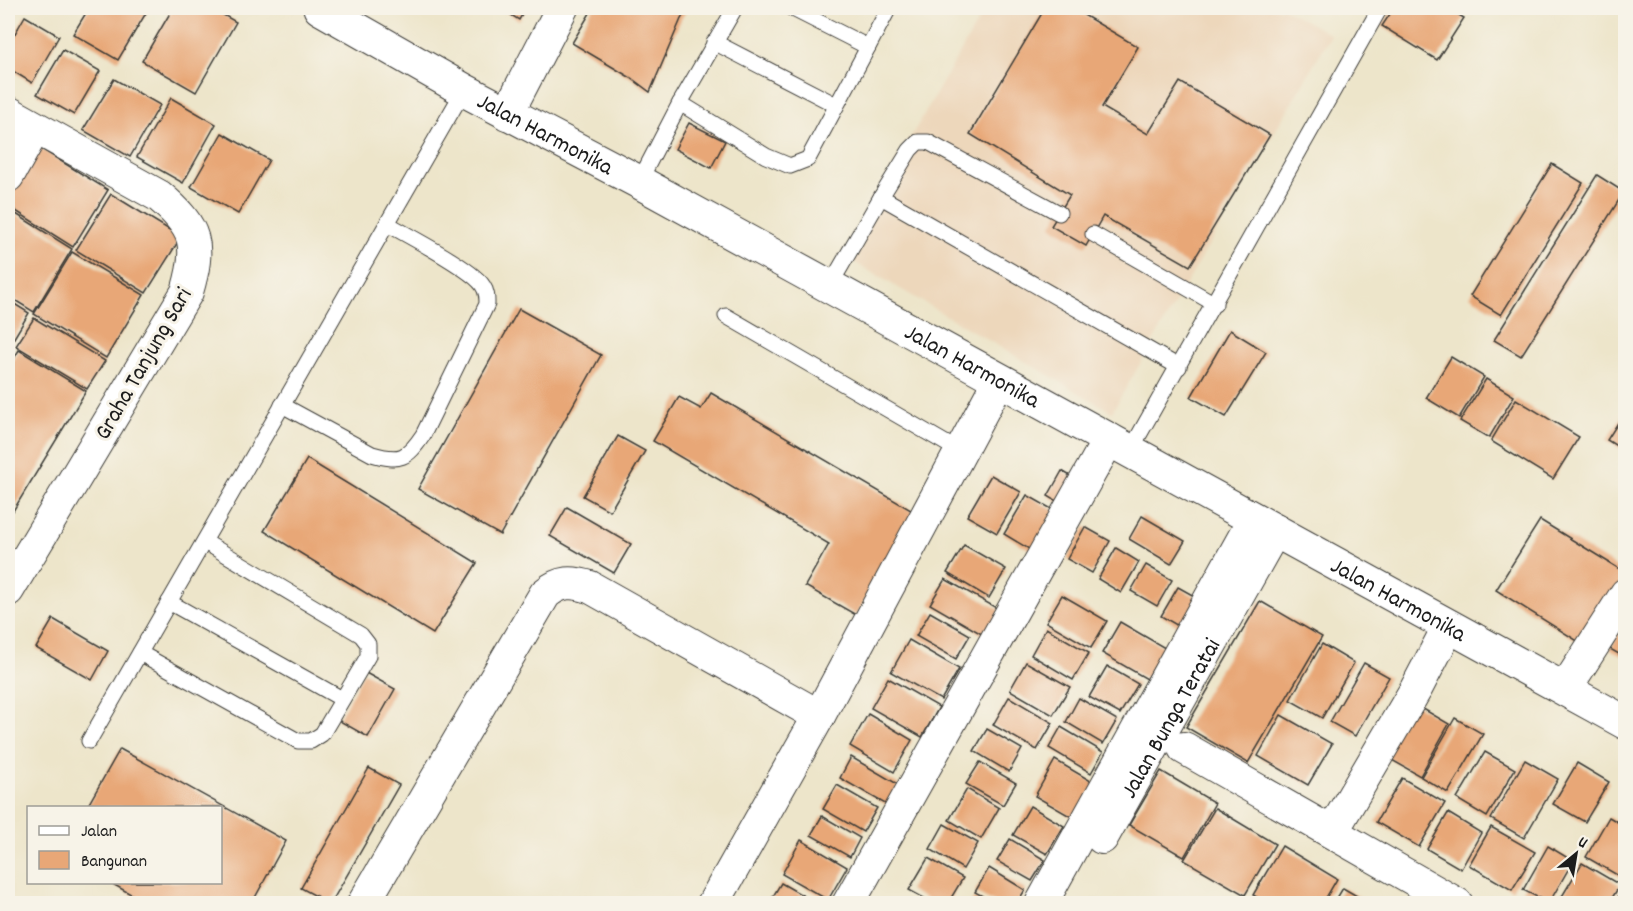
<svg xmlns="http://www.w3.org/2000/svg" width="1633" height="911" font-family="Dekko,sans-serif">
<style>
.built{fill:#edd7bb}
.building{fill:#e8a777}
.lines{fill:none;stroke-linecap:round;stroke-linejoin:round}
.service-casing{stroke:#3b3a36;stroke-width:17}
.minor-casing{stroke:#3b3a36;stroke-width:34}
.tertiary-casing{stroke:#3b3a36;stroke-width:35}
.service{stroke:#fff;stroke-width:15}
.minor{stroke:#fff;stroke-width:32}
.tertiary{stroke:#fff;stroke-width:33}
.labels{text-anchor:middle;stroke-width:6;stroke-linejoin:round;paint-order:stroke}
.street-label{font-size:24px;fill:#1c1c1c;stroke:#f7f3e8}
</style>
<rect width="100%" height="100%" fill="#f7f3e8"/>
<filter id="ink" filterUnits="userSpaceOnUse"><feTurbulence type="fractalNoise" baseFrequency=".0167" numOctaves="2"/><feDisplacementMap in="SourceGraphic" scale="12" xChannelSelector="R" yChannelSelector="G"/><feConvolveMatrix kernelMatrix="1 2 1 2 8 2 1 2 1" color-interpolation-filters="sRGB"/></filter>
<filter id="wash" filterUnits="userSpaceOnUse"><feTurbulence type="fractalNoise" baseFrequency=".008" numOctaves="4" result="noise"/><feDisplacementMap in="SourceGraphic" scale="24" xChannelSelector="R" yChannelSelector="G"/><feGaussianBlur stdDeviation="1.35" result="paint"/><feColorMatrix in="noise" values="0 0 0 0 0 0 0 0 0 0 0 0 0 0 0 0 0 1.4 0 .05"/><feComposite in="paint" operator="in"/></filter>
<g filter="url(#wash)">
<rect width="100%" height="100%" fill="#ede5ca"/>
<path class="built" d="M986,8H1283L1331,35L1112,412L842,255Z"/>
<g id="blocks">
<g class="building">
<path d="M89,8H149L118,60L73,34Z"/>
<path d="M173,8H211L236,22L196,92L142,61Z"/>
<path d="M500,8H526L519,20Z"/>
<path d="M593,8H688L681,19L650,92L631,78L572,43Z"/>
<path d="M1045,8H1072L1138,47L1102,107L1148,134L1180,82L1270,135L1190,266L1103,216L1086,246L1051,226L1070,195L970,134Z"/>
<path d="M1394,8H1447L1464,18L1437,60L1382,26Z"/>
<path d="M8,10L13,13L8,22Z"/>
<path d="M25,16L59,36L32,83L8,68V46Z"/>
<path d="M63,50L100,71L74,115L37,94Z"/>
<path d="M114,79L160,105L130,157L83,130Z"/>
<path d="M171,98L216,124L183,183L137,157Z"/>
<path d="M689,123L725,141L711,168L675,149Z"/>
<path d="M222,133L269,160L238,214L191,187Z"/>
<path d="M38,147L108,190L73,247L8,206V197Z"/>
<path d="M1552,164L1583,183L1501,315L1470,296Z"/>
<path d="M1597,175L1624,192L1521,356L1494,340Z"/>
<path d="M111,194L181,237L146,293L76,250Z"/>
<path d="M8,209L72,249L34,312L8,296Z"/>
<path d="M72,252L144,295L106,358L34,314Z"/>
<path d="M8,300L29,313L8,348Z"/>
<path d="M519,309L601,355L500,535L418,489Z"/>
<path d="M34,318L105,361L87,389L16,346Z"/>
<path d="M1230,330L1266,352L1226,417L1191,397Z"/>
<path d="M19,350L86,391L13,511L8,508V368Z"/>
<path d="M1451,357L1484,377L1459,418L1426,398Z"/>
<path d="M1486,379L1514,396L1489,438L1460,421Z"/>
<path d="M711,393L916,513L856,615L805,586L829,544L653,441L679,397L701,409Z"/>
<path d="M1516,399L1579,437L1553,479L1491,441Z"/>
<path d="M1623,415L1626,416V452L1607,440Z"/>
<path d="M618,436L645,451L610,511L583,496Z"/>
<path d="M307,459L477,563L433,634L264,531Z"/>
<path d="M1062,471L1082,483L1068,508L1048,496Z"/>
<path d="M991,475L1021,492L997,533L967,516Z"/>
<path d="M1027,495L1057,512L1034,552L1004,534Z"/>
<path d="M567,507L631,544L614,573L550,536Z"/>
<path d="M1142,516L1185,541L1171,564L1129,539Z"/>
<path d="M1540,520L1626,573V585L1587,647L1496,590Z"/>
<path d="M1085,527L1110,541L1092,573L1067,559Z"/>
<path d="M964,545L1006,569L989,598L947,573Z"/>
<path d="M1116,548L1139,562L1121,593L1098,579Z"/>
<path d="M1146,565L1172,580L1157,606L1131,591Z"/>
<path d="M945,579L1000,610L985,636L930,604Z"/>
<path d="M1178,587L1205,602L1187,631L1161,616Z"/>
<path d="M1062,595L1107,621L1091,648L1046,622Z"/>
<path d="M1260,601L1322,637L1248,763L1186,727Z"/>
<path d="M930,612L970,635L956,659L916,636Z"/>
<path d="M53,619L108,651L92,680L36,648Z"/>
<path d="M1120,622L1165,648L1147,679L1102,653Z"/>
<path d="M1626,622V658L1610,649Z"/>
<path d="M1046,628L1089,653L1073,680L1031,655Z"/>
<path d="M909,640L959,669L941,700L891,672Z"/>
<path d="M1322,644L1354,663L1322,718L1290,700Z"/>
<path d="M1026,662L1070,687L1053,715L1010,690Z"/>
<path d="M1364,663L1389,677L1355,736L1330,722Z"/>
<path d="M1107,666L1138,684L1120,714L1089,697Z"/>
<path d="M364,672L395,689L368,737L338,720Z"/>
<path d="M888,678L939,707L922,737L871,708Z"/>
<path d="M1009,697L1053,723L1037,750L993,725Z"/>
<path d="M1079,698L1117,720L1103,744L1066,722Z"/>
<path d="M1413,703L1449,724L1420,776L1383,755Z"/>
<path d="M868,714L912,740L894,772L850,746Z"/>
<path d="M1281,715L1332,744L1308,785L1258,756Z"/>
<path d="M1455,718L1483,734L1448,793L1421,777Z"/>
<path d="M1061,727L1103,752L1091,773L1049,748Z"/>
<path d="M987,729L1022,749L1009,772L974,751Z"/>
<path d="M120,749L286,841L252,903H147L109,882H220V807H87Z"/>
<path d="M1485,752L1515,769L1487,817L1457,799Z"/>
<path d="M851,757L899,785L887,805L840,778Z"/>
<path d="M1055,760L1096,784L1075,819L1035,796Z"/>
<path d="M1525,760L1558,779L1524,838L1491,819Z"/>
<path d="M980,762L1016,783L1003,805L966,784Z"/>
<path d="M1577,763L1609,782L1585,822L1553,804Z"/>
<path d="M369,768L399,785L331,903H329L301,888Z"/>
<path d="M1161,771L1215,803L1184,857L1129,825Z"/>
<path d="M1402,778L1445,803L1419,847L1376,822Z"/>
<path d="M837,785L877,808L863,832L823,809Z"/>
<path d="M967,789L999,808L981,839L949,820Z"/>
<path d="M1030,806L1064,826L1047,854L1013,835Z"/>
<path d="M1215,808L1275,844L1245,895L1184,860Z"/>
<path d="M1448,813L1481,833L1461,869L1427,849Z"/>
<path d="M822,816L860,838L850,857L811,835Z"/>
<path d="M1609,817L1626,827L1624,879L1586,857Z"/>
<path d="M944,824L978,843L963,869L930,849Z"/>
<path d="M1491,827L1535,852L1512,890L1469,865Z"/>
<path d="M1010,839L1045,860L1032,881L997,861Z"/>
<path d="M801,840L847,867L828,900L782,874Z"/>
<path d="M1282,846L1337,879L1323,903H1267L1253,895Z"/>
<path d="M1548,846L1573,861L1549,903L1523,890Z"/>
<path d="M928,858L963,878L948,903H933L909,890Z"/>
<path d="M1582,863L1620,885L1609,903H1558Z"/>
<path d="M989,868L1025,890L1017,903H995L975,892Z"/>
<path d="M781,883L816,903H769Z"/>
<path d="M1626,884V903H1614Z"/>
<path d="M1343,888L1369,903H1334Z"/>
<path d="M974,898L983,903H971Z"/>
</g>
</g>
</g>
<g filter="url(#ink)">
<use href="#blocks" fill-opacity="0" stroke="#3b3a36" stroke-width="1.5"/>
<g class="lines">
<defs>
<g id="service">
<path d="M791,8L868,47"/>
<path d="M714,42L836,105"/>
<path d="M680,103L766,156L790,166L808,159L889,8"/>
<path d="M639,182L680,103L735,8"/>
<path d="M881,197L910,150L918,142H928L1059,213"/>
<path d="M1093,234L1215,304"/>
<path d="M829,287L881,197L1179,367"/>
<path d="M726,316L961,452"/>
<path d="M282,405L372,454C400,462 407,459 423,435L487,304C487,297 487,292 483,286C473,269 408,236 388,224"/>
<path d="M1130,451L1380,8"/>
<path d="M169,602L342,699"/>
<path d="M140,653L298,741H311L322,734L368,656V644L361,635L205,542"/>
<path d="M89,741L464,90"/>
</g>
<g id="minor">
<path d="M8,112L159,196C197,228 201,245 187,292L8,590"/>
<path d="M507,114L562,8"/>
<path d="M8,176L35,128"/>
<path d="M1565,689L1626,594"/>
<path d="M1184,748L1457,904"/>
<path d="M1332,832L1416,689L1449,626"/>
<path id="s1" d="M1102,838L1275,530"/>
<path d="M363,904L545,594C560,581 572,581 590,587L819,716"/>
<path d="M713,904L819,716L999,380"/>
<path d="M848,904L1109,439"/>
<path d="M1041,904L1254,519"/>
</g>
<g id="tertiary">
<path id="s2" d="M320,8L464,90L639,182L1626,723"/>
</g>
</defs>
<use href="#service" class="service-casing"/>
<use href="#minor" class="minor-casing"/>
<use href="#tertiary" class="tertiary-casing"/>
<use href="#service" class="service"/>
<use href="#minor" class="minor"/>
<use href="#tertiary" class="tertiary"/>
</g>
</g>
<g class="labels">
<g class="street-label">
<text dy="8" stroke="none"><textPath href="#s2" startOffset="258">Jalan Harmonika</textPath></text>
<text transform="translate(142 363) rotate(-60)" y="8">Graha Tanjung Sari</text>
<text dy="8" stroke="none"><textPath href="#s2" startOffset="744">Jalan Harmonika</textPath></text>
<text dy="8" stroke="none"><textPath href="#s2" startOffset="1230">Jalan Harmonika</textPath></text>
<text dy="8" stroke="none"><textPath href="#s1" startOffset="138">Jalan Bunga Teratai</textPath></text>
</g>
</g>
<rect width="1633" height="911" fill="none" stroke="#f7f3e8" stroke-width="30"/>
<rect x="27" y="806" width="195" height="78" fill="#f7f3e8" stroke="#9f9d96" stroke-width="1.5"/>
<rect x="39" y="826" width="30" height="9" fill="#ffffff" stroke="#9f9d96" stroke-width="1.5"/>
<text x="81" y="836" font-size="18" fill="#1c1c1c">Jalan</text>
<rect x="39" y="851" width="30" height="18" fill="#e8a777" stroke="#9f9d96" stroke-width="1.5"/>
<text x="81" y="866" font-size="18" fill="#1c1c1c">Bangunan</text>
<g transform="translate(1576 854) rotate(30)" stroke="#f7f3e8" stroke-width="4.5" paint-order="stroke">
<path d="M0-4.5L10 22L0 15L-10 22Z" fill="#1c1c1c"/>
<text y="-9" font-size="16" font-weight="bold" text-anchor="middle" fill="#1c1c1c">U</text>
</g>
</svg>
